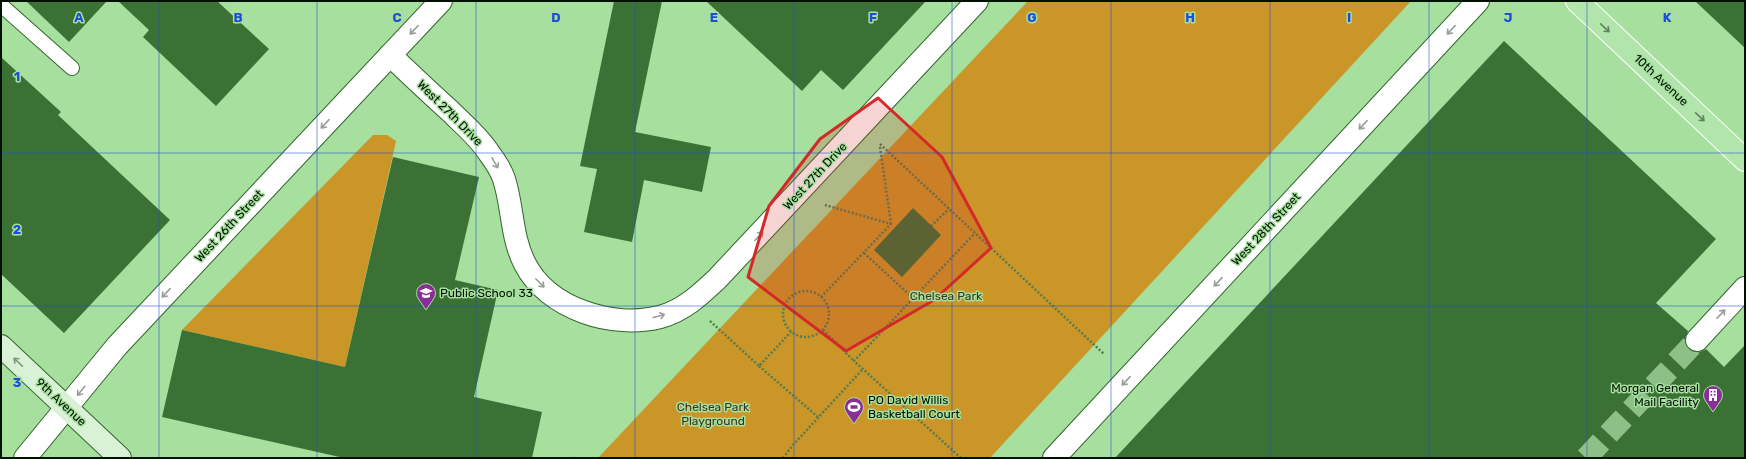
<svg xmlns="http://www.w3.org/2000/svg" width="1746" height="459" font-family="Rubik,sans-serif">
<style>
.green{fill:#c99627}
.building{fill:#3c7136}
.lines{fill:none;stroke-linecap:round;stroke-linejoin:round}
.minor-tunnel{stroke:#8dc086;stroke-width:22;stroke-dasharray:22 11;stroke-linecap:butt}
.service-casing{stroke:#32662c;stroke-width:16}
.minor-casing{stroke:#32662c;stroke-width:24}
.secondary-casing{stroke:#32662c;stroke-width:24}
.primary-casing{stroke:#fff;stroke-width:24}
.path{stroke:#567b52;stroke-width:2.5;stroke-dasharray:2 2;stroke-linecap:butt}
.service{stroke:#fff;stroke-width:14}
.minor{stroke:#fff;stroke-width:22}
.secondary{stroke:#d9f2d5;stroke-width:22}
.primary{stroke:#b2e5ac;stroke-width:22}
.oneway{stroke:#62855f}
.oneway2{stroke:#999f99}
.oneway3{stroke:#829880}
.marked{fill:#d62828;fill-opacity:0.2;stroke:#d62828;stroke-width:3;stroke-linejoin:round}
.grid{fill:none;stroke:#1d4ed8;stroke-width:1;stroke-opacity:0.55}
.labels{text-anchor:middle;stroke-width:3;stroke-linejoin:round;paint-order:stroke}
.street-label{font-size:12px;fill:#001000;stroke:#a6df9e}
.poi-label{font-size:12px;fill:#001000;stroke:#a6df9e;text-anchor:start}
.park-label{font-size:12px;fill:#3c311c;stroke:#a6df9e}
.grid-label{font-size:13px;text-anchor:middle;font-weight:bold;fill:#1d4ed8;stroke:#a6df9e;stroke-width:3;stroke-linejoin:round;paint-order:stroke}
</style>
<rect width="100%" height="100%" fill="#a6df9e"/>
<g class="green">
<path d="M1028,1H1411L990,458H598Z"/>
<path d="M373,135H387L396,141L345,367L182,330Z"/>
</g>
<g class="building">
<path d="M26,1H107L69,42Z"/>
<path d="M118,1H217L269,49L216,106L143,37L149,30Z"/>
<path d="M614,1H662L635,132L711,147L702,192L644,180L632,242L584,232L597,169L580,166Z"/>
<path d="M706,1H926L843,90L821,70L802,91Z"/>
<path d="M1695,1H1745V48Z"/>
<path d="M1504,41L1716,239L1656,303L1688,331L1685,338V344L1688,349L1695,352H1700L1706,349L1724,367L1745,345V458H1115Z"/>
<path d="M1,57L61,112L58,115L170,220L64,333L1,274Z"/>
<path d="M393,157L479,177L455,280L498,290L474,397L542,412L532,458H344L162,417L182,330L345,367Z"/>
<path d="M913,208L941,235L902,277L874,250Z"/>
</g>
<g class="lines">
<path class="minor-tunnel" d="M1586,458L1697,340"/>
<defs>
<path id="service" d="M1,5L72,68"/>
<g id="minor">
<path d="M390,55C410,74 430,93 450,111C463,124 479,137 489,153C495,161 501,170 504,179C513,207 511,237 525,264C548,309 613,329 660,317C683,311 700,295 717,279L977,1"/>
<path d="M1697,340L1745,288"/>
<path d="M25,458L117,346L441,1"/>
<path d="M1054,458L1478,1"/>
</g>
<path id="secondary" d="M1,346L120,458"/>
<path id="primary" d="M1577,1L1745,160"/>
</defs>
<use href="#service" class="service-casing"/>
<use href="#minor" class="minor-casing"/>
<use href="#secondary" class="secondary-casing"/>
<use href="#primary" class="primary-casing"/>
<g class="path">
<path d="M880,144L1104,354"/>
<path d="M880,147L891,224"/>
<path d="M931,226L949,209"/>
<path d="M864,253L913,298"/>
<circle cx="806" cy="314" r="23"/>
<path d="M821,297L891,224L825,205"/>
<path d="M710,321L759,366L791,332"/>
<path d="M823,330L854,361"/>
<path d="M759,366L818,417"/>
<path d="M574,458H575"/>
<path d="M783,458L793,445L863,369"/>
<path d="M961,458L854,361L975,233"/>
</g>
<use href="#service" class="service"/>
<use href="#minor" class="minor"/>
<use href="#secondary" class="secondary"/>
<use href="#primary" class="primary"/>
</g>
<defs><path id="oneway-shaft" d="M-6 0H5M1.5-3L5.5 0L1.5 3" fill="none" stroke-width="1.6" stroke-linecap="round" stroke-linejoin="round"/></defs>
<g class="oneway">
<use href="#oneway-shaft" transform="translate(1605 28) rotate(43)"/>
<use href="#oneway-shaft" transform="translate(1700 117) rotate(43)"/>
</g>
<g class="oneway2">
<use href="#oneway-shaft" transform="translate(414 30) rotate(133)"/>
<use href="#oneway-shaft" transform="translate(1451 30) rotate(133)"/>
<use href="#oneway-shaft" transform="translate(325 124) rotate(133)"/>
<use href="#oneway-shaft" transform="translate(1363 125) rotate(133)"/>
<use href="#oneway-shaft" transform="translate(495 163) rotate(60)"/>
<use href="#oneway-shaft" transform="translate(759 236) rotate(-47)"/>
<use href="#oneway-shaft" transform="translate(1218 282) rotate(133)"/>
<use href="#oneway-shaft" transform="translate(540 283) rotate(45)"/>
<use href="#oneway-shaft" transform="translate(166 293) rotate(133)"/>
<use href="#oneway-shaft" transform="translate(1721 314) rotate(-47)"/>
<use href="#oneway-shaft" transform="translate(659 316) rotate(-15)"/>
<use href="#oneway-shaft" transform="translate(1126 381) rotate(133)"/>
<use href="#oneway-shaft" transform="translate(81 391) rotate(129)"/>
</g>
<use class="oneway3" href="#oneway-shaft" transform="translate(18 362) rotate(-137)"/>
<path class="marked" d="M878,98L942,157L991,248L934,300L846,351L748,277L769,206L820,139Z"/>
<path class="grid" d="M159,1V458M317,1V458M476,1V458M635,1V458M794,1V458M952,1V458M1111,1V458M1270,1V458M1429,1V458M1587,1V458M1,153H1745M1,306H1745"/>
<defs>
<symbol id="school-pin" viewBox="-11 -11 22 30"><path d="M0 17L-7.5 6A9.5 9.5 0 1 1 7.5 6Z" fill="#892d98" stroke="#a6df9e"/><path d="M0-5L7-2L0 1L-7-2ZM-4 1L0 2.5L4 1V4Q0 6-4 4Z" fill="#fff"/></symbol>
<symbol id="building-pin" viewBox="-11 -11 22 30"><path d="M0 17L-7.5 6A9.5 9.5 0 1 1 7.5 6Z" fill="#892d98" stroke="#a6df9e"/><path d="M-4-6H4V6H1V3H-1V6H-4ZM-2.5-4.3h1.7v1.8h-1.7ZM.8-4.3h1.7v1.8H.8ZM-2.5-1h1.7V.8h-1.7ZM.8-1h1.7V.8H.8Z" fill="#fff"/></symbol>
<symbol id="stadium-pin" viewBox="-11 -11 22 30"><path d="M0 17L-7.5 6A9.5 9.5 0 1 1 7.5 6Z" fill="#892d98" stroke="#a6df9e"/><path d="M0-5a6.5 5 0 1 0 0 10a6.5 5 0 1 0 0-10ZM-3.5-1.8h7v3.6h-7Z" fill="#fff"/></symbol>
</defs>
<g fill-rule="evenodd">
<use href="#school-pin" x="415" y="282" width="22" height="30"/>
<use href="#building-pin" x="1702" y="384" width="22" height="30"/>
<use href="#stadium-pin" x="843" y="396" width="22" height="30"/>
</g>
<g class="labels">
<g class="street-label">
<text transform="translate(1661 80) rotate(43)" y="4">10th Avenue</text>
<text transform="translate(450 113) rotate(45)" y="4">West 27th Drive</text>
<text transform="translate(815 176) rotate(-47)" y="4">West 27th Drive</text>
<text transform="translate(229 226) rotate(-47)" y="4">West 26th Street</text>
<text transform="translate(1266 229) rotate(-47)" y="4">West 28th Street</text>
<text transform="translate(61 402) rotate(43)" y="4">9th Avenue</text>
</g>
<g class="poi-label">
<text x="440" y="297">Public School 33</text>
<text x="1699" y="392" text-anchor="end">Morgan General<tspan x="1699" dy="14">Mail Facility</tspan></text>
<text x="868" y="404">PO David Willis<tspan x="868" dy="14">Basketball Court</tspan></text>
</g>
<g class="park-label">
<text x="946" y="300">Chelsea Park</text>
<text x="713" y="411">Chelsea Park<tspan x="713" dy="14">Playground</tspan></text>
</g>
</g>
<g class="grid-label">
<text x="79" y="22">A</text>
<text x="238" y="22">B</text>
<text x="397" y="22">C</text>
<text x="556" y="22">D</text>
<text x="714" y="22">E</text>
<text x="873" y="22">F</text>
<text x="1032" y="22">G</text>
<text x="1190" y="22">H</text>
<text x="1349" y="22">I</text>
<text x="1508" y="22">J</text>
<text x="1667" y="22">K</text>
<text x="17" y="81">1</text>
<text x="17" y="234">2</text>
<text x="17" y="387">3</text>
</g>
<rect width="1746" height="459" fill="none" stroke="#001000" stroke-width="4"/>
</svg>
